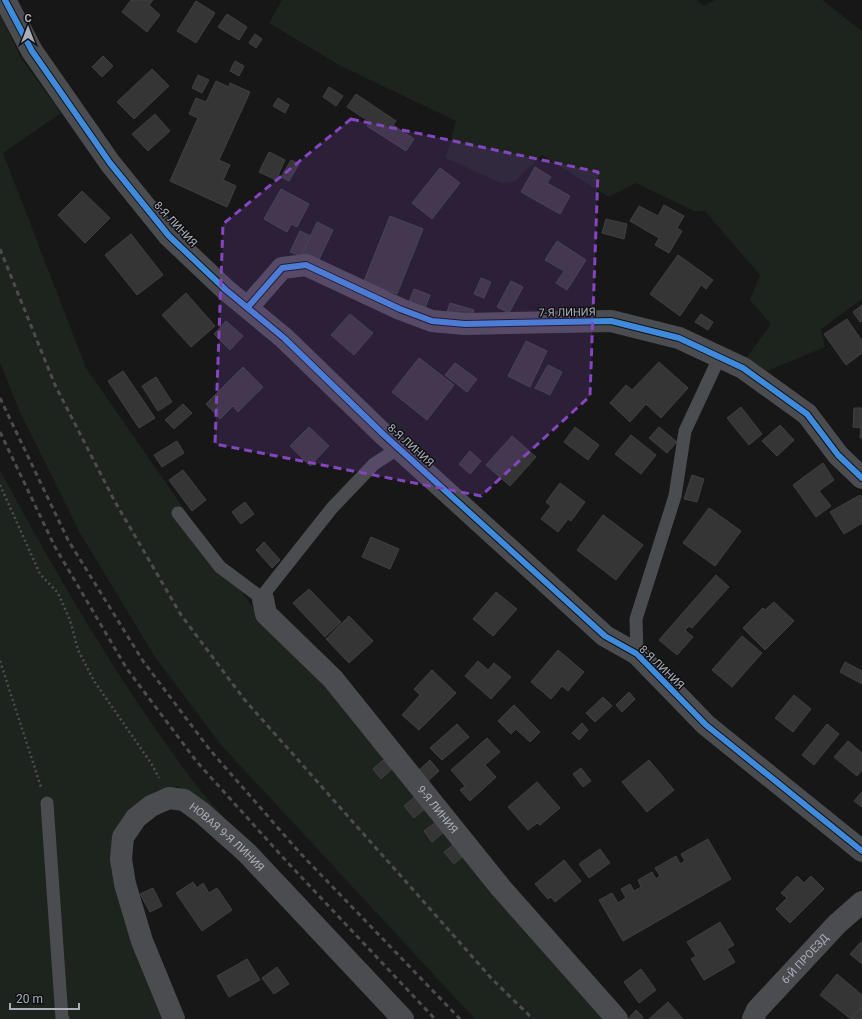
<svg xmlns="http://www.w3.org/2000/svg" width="862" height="1019" font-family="Roboto,sans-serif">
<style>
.green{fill:#1d241e}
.building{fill:#353536;stroke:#3f4043}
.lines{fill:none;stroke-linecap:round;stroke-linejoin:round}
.path{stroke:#4d4e52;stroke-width:2.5;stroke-dasharray:2 3;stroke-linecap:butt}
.service{stroke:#4b4c50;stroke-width:13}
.minor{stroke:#4b4c50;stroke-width:22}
.rail{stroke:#4b4c4f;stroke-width:3;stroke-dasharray:5 4;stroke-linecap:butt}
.cycleway-casing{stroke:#111113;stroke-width:8}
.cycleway{stroke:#408adc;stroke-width:6}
.marked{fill:#8446be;fill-opacity:0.2;stroke:#8446be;stroke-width:3;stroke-dasharray:8 5;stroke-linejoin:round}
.labels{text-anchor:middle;stroke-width:3;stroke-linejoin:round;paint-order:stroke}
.street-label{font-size:11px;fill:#a8adb8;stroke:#111113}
</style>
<rect width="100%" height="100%" fill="#171717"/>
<g class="green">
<path d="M282,0H697L703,6L715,0H822L862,31V299L821,329L825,347L762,373L744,361L771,324L750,300L760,275L705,211H694L636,183L609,197L542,155L515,181L501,183L446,158L456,121L341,66L269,23Z"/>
<path d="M0,14L21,58L61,113L3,153L86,368L253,608L334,689L609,1019H475L221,745L155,657L80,533L20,412L0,363Z"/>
<path d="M0,470C55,573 115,675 184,769C203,796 227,820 249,845L178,786L156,791L118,832L165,1019H0Z"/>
</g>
<g class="building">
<path d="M131,0H153L149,5L160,15L147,32L122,12Z"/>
<path d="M196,1L215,13L196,43L177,31Z"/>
<path d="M227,14L247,27L239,40L218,27Z"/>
<path d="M255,34L262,39L256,48L249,43Z"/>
<path d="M103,56L113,66L102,77L92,67Z"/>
<path d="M235,61L244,66L239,76L230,71Z"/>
<path d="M152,69L169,86L134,119L117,102Z"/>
<path d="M198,75L209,80L202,93L192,88Z"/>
<path d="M216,81L229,87L230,83L250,92L219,160L230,165L223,180L236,186L227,207L170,181L198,118L189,114L196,98L206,102Z"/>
<path d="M329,87L343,96L336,106L323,97Z"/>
<path d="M356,94L396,121L393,125L414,139L406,151L367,126L370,122L347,107Z"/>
<path d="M278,98L289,105L285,113L273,106Z"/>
<path d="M155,114L170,131L148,151L132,134Z"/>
<path d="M269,152L285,160L276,180L259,172Z"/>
<path d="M291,160L299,164L289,181L281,177Z"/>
<path d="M535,167L551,177L547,183L570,196L560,214L521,192Z"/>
<path d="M440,168L460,183L432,219L412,203Z"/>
<path d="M281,189L309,204L297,227L291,224L287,232L264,219Z"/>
<path d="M82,191L110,218L85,243L58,215Z"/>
<path d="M664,205L684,216L677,228L682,231L669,253L655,245L659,238L630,221L639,206L658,216Z"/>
<path d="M390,216L423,229L397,294L364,281Z"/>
<path d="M606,219L627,224L624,239L602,233Z"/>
<path d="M317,222L333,230L317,264L301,256Z"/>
<path d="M300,231L311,236L301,256L290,252Z"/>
<path d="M131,234L163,275L137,295L105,255Z"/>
<path d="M557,241L586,260L567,290L556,283L564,271L545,260Z"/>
<path d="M678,255L713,280L706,289L701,285L680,316L650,294Z"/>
<path d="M481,278L491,282L484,298L474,294Z"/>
<path d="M511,281L523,287L509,313L497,307Z"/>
<path d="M414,289L430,295L425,308L409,302Z"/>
<path d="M186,293L215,326L191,347L162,315Z"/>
<path d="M450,303L474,310L471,319L447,312Z"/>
<path d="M862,305V321L860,322L853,312Z"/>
<path d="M350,314L373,333L354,355L331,335Z"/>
<path d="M701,314L713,322L708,330L695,322Z"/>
<path d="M847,319L862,341V353L846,365L824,334Z"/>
<path d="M226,321L243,336L230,350L214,334Z"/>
<path d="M526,341L547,351L530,387L508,376Z"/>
<path d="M419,358L454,385L427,420L392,392Z"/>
<path d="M659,362L688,388L661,418L646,404L630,422L610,403L626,385L632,390Z"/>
<path d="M455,363L477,379L467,392L445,375Z"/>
<path d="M548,365L562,372L550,395L535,388Z"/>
<path d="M243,367L263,387L238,412L233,406L220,419L206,404Z"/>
<path d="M123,371L155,418L139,428L108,381Z"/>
<path d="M156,377L172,402L158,411L142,386Z"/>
<path d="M183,404L192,413L174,429L165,420Z"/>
<path d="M741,407L762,434L749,445L727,418Z"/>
<path d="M854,408H862V438H860L861,428L853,427Z"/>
<path d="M780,425L794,440L777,456L762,441Z"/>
<path d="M309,427L329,446L310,466L290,446Z"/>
<path d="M575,427L599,445L588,460L564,442Z"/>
<path d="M659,427L677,442L667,453L649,438Z"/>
<path d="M631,435L656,455L641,474L615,454Z"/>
<path d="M512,436L536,457L510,486L486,465Z"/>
<path d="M177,441L184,453L162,467L154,455Z"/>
<path d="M470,451L481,461L470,474L459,464Z"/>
<path d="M823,463L834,480L819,491L831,506L816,517L793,485Z"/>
<path d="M183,470L206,500L192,511L169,480Z"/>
<path d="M692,475L704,479L697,502L684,499Z"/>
<path d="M560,483L585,502L571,521L568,519L558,532L541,519L551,506L546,502Z"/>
<path d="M860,495L862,499V523L844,534L830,512Z"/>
<path d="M245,502L254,514L241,524L232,512Z"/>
<path d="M709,508L741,531L715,566L683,543Z"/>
<path d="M603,515L643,545L616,580L577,550Z"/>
<path d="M371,537L399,549L390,569L362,557Z"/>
<path d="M264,542L280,560L272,568L256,550Z"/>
<path d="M716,575L729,587L692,628L689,626L685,630L693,637L677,655L659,640Z"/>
<path d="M309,589L341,622L325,637L293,603Z"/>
<path d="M496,592L517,609L493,636L473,619Z"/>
<path d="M774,602L794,621L765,650L743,628L763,608L765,610Z"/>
<path d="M349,616L373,641L349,663L326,639Z"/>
<path d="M742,636L762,653L732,687L712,670Z"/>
<path d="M558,650L584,672L568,691L562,686L551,699L531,682Z"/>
<path d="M478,661L488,670L494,663L511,677L491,699L465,676Z"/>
<path d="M845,662L862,671V684L840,672Z"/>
<path d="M432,670L456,693L419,730L402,715L420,695L414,689Z"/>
<path d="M629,692L635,699L622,712L616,705Z"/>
<path d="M794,695L811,709L793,732L775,718Z"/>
<path d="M603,697L612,706L595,722L586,713Z"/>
<path d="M514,705L540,732L530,742L516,729L511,734L498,721Z"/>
<path d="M582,723L588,730L579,740L572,733Z"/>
<path d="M457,724L469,737L442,760L430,748Z"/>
<path d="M827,724L839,734L814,765L802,755Z"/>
<path d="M487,738L500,752L485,765L496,777L470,801L460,790L465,786L451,770Z"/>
<path d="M848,741L862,753V770L857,776L834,757Z"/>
<path d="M383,760L392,769L381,779L373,769Z"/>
<path d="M430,760L439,771L428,781L418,771Z"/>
<path d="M649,760L674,790L647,812L622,782Z"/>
<path d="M581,768L591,781L583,787L573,774Z"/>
<path d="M537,782L560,808L540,825L537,823L528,830L508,807Z"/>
<path d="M862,792V807L854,801Z"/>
<path d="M416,796L426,808L414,818L404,806Z"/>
<path d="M436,822L444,832L432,842L424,831Z"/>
<path d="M708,839L731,879L623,941L599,900L612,893L618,903L626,898L621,889L630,884L634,891L641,887L638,880L652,872L656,879L660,876L655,868L676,856L680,864L685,861L681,854Z"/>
<path d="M453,845L463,856L454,864L444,852Z"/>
<path d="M600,849L610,863L589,878L579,864Z"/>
<path d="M564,860L581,881L555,902L551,897L548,899L535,884Z"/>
<path d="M797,876L804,883L811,876L824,889L790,923L776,909L787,898L781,893Z"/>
<path d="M193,882L197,888L203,883L209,893L217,888L232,910L202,931L176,893Z"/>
<path d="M153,888L162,906L150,912L140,894Z"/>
<path d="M720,922L734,945L727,949L735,962L704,980L691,959L696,956L687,942Z"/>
<path d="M862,941V964L850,954Z"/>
<path d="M247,959L260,980L229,997L217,976Z"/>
<path d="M277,967L289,984L274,994L262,978Z"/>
<path d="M641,969L656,990L639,1003L624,982Z"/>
<path d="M837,974L862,995V1006L851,1019L820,995Z"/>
<path d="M668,1002L683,1019H649Z"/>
<path d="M862,1006V1019H851Z"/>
<path d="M636,1010L643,1017L641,1019H628Z"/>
</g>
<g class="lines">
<g class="path">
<path d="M0,485L40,574L58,593L70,620L78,650L94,681L151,763L159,778"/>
<path d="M0,661L41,787"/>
</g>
<g class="service">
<path d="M178,513L220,567L263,599L267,590L332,508L374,464L399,448"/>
<path d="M637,654L636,619L675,496L685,431L720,356"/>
<path d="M47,803L62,1019H63"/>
</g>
<g class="minor">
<path d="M5,0L32,51L110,163L169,236L226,290L284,338L383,434L605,636L637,654L706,725L862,851"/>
<path d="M248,307L282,268L306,265L400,309L432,321L465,324L611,321L679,338L743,368L807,414L838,455L862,478"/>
<path id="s1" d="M263,599L266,614L333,679L501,888L617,1019"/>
<path id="s2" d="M174,1019L142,941L125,884L121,859L123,837L136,818L151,806L169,798L184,800L202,813L247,853L403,1019"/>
<path id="s3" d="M753,1019L757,1010L837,924L862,902"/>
</g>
<g class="rail">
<path d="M0,249L55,385L114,500L181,615L244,699L493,980L533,1019"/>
<path d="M0,398L68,540L143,661L210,750L300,853L460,1019"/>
<path d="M0,432L55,547L127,669L197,762L289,864L435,1019"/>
</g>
<defs>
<g id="cycleway">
<path d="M5,0L32,51L110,163L169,236L226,290L284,338L383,434L605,636L637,654L706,725L862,851"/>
<path d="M248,307L282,268L306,265L400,309L432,321L465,324L611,321L679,338L743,368L807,414L838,455L862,478"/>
</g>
</defs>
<use href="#cycleway" class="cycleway-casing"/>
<use href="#cycleway" class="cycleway"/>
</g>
<path class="marked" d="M351,119L598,172L590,396L481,496L215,444L223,224Z"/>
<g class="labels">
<g class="street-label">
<text transform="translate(176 224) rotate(47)" y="4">8-Я ЛИНИЯ</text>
<text transform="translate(567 312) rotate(-1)" y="4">7-Я ЛИНИЯ</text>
<text transform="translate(411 445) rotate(42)" y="4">8-Я ЛИНИЯ</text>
<text transform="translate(662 667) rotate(44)" y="4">8-Я ЛИНИЯ</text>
<text dy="4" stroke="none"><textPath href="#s1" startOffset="276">9-Я ЛИНИЯ</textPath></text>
<text dy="4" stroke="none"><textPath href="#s2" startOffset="325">НОВАЯ 9-Я ЛИНИЯ</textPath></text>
<text dy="4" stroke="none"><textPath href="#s3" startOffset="80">6-Й ПРОЕЗД</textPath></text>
</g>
</g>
<g transform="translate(28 28)" stroke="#111113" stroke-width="3" paint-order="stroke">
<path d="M0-3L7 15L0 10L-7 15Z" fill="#a8adb8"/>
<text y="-6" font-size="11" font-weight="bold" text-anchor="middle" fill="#a8adb8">С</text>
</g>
<path d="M10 1003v6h69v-6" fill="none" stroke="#a8adb8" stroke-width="2"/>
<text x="16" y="1003" font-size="12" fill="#a8adb8" stroke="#111113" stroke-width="3" paint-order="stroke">20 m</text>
</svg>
